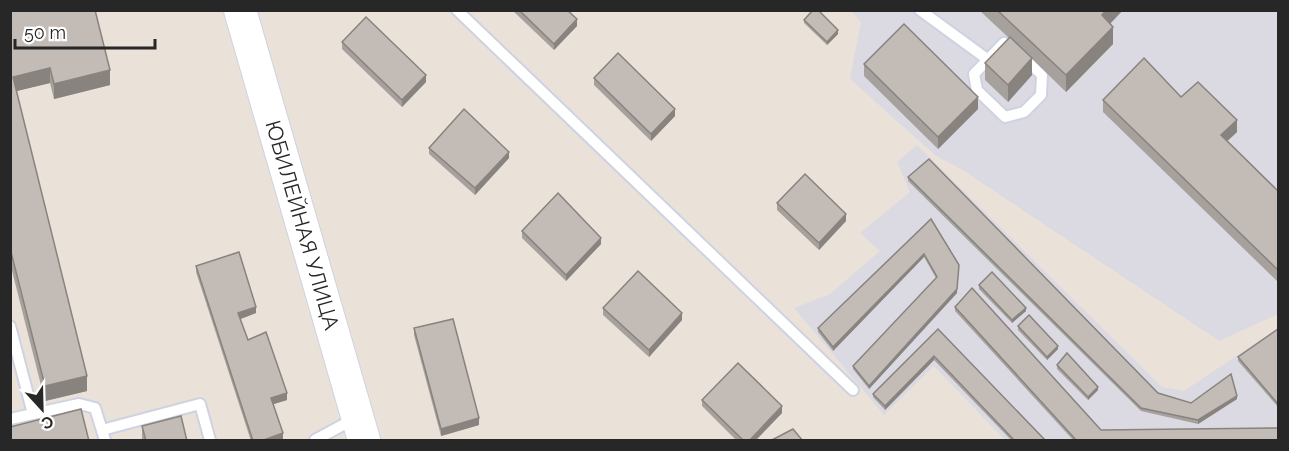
<svg xmlns="http://www.w3.org/2000/svg" width="1289" height="451" font-family="Raleway,sans-serif">
<style>
.industrial{fill:#dbdae2}
.lines{fill:none;stroke-linecap:round;stroke-linejoin:round}
.lane-casing{stroke:#ced3e1;stroke-width:14}
.secondary-casing{stroke:#ced3e1;stroke-width:34}
.lane{stroke:#fff;stroke-width:10}
.secondary{stroke:#fff;stroke-width:32}
.wall{fill:#a7a19d}
.shaded-wall{fill:#88837f}
.building{fill:#c2bbb6;stroke:#88837f;stroke-width:1.5}
.labels{text-anchor:middle;stroke-width:4.5;stroke-linejoin:round;paint-order:stroke}
.street-label{font-size:21px;fill:#272727;stroke:#fff}
</style>
<rect width="100%" height="100%" fill="#eae1d9"/>
<g class="industrial">
<path d="M851,11H1278V314L1219,341L961,169L936,156L850,79L861,22Z"/>
<path d="M917,145L1162,387L1184,391L1278,328V440H1005L934,366L884,415L794,308L830,294L880,251L860,233L910,192L897,162Z"/>
</g>
<g class="lines">
<defs>
<g id="lane">
<path d="M457,10L853,390"/>
<path d="M920,10L987,59"/>
<path d="M1004,43L1018,52L1042,75L1041,95L1024,112L1005,117L977,90L974,74Z"/>
<path d="M10,326L33,414"/>
<path d="M10,419L79,404L95,408L105,440"/>
<path d="M102,430L200,404L210,440"/>
<path d="M315,440L354,419"/>
</g>
<g id="secondary">
<path id="s1" d="M240,10L364,440"/>
</g>
</defs>
<use href="#lane" class="lane-casing"/>
<use href="#secondary" class="secondary-casing"/>
<use href="#lane" class="lane"/>
<use href="#secondary" class="secondary"/>
</g>
<g class="wall">
<path d="M10,10L110,85L54,99L50,83L16,91L87,391L45,401L10,263Z"/>
<path d="M512,10H567L577,26L554,50Z"/>
<path d="M979,10H1123L1110,24L1113,44L1066,92L1032,59V75L1008,102L985,80V63L1009,38Z"/>
<path d="M804,20L838,34L827,45L804,23Z"/>
<path d="M342,42L426,82L402,107L342,49Z"/>
<path d="M864,64L978,109L938,149L864,76Z"/>
<path d="M594,78L675,116L651,141L594,85Z"/>
<path d="M1181,97L1237,132L1227,141L1278,191V282L1103,112V100Z"/>
<path d="M429,148L509,158L475,195L429,154Z"/>
<path d="M908,177L1158,393L1191,403L1237,399L1198,424L1141,411L908,181Z"/>
<path d="M777,203L846,221L819,250L777,210Z"/>
<path d="M931,219L957,293L869,389L853,369V366L936,278L924,257L833,351L818,332V328Z"/>
<path d="M522,231L601,244L566,281L522,238Z"/>
<path d="M196,266L256,313L240,319L248,340L287,400L273,404L283,440L280,441H251L196,272Z"/>
<path d="M979,285L1026,311L1012,323L979,289Z"/>
<path d="M955,307L1101,430L1278,441H1074L955,311Z"/>
<path d="M603,308L682,320L649,357L603,315Z"/>
<path d="M1018,326L1058,349L1047,360L1018,330Z"/>
<path d="M414,328L479,425L441,436L414,335Z"/>
<path d="M938,329L1046,441H1012L934,360L885,410L873,397V394Z"/>
<path d="M1278,329V407L1238,361V357Z"/>
<path d="M1057,365L1098,390L1088,400L1057,369Z"/>
<path d="M702,400L782,413L755,441H737L702,406Z"/>
<path d="M142,426L187,441H142Z"/>
</g>
<g class="shaded-wall">
<path d="M1106,10H1123L1102,32V15Z"/>
<path d="M577,19V26L554,50V44Z"/>
<path d="M1113,27V44L1066,92V75Z"/>
<path d="M838,30V34L827,45V42Z"/>
<path d="M1032,58V75L1008,102V85Z"/>
<path d="M50,68V83L13,92V77Z"/>
<path d="M110,70V85L54,99V84Z"/>
<path d="M426,75V82L402,107V100Z"/>
<path d="M978,97V109L938,149V137Z"/>
<path d="M675,109V116L651,141V134Z"/>
<path d="M1237,120V132L1221,147V135Z"/>
<path d="M509,152V158L475,195V188Z"/>
<path d="M846,214V221L819,250V243Z"/>
<path d="M601,238V244L566,281V275Z"/>
<path d="M924,254V257L833,351V347Z"/>
<path d="M959,265L957,293L869,389V386Z"/>
<path d="M256,307V313L238,320V313Z"/>
<path d="M1026,308V311L1012,323V320Z"/>
<path d="M682,313V320L649,357V350Z"/>
<path d="M1058,346V349L1047,360V357Z"/>
<path d="M934,356V360L885,410V406Z"/>
<path d="M87,376V391L45,401V386Z"/>
<path d="M1098,387V390L1088,400V397Z"/>
<path d="M287,393V400L271,405V398Z"/>
<path d="M1237,396V399L1198,424V420Z"/>
<path d="M782,406V413L755,441H749Z"/>
<path d="M479,418V425L441,436V429Z"/>
<path d="M283,433V440L280,441H261Z"/>
</g>
<g class="building">
<path d="M10,10H95L110,70L54,84L50,68L13,77L87,376L45,386L10,248Z"/>
<path d="M519,10H567L577,19L554,44Z"/>
<path d="M813,10H818L838,30L827,42L804,20Z"/>
<path d="M997,10H1106L1102,15L1113,27L1066,75Z"/>
<path d="M366,17L426,75L402,100L342,42Z"/>
<path d="M904,24L978,97L938,137L864,64Z"/>
<path d="M1010,37L1032,58L1008,85L985,63Z"/>
<path d="M618,53L675,109L651,134L594,78Z"/>
<path d="M1144,58L1181,97L1198,82L1237,120L1221,135L1278,191V270L1103,100Z"/>
<path d="M464,109L509,152L475,188L429,148Z"/>
<path d="M929,159L1158,393L1191,403L1231,374L1237,396L1198,420L1141,408L908,177Z"/>
<path d="M805,174L846,214L819,243L777,203Z"/>
<path d="M558,193L601,238L566,275L522,231Z"/>
<path d="M931,219L959,265L957,289L869,386L853,366L937,277L924,254L833,347L818,328Z"/>
<path d="M239,252L256,307L238,313L248,340L266,332L287,393L271,398L283,433L261,441H253L196,266Z"/>
<path d="M638,271L682,313L649,350L603,308Z"/>
<path d="M992,272L1026,308L1012,320L979,285Z"/>
<path d="M972,288L1101,430L1278,428V441H1077L955,307Z"/>
<path d="M1029,315L1058,346L1047,357L1018,326Z"/>
<path d="M453,319L479,418L441,429L414,328Z"/>
<path d="M938,329L1046,441H1015L934,356L885,406L873,394Z"/>
<path d="M1278,329V404L1238,357Z"/>
<path d="M1067,353L1098,387L1088,397L1057,365Z"/>
<path d="M738,363L782,406L749,441H744L702,400Z"/>
<path d="M81,409L89,441H10V427Z"/>
<path d="M181,416L187,441H146L142,426Z"/>
<path d="M793,429L803,441H770Z"/>
</g>
<g class="labels">
<g class="street-label">
<text dy="7" stroke="none"><textPath href="#s1" startOffset="224">ЮБИЛЕЙНАЯ УЛИЦА</textPath></text>
</g>
</g>
<rect width="1289" height="451" fill="none" stroke="#272727" stroke-width="24"/>
<g transform="translate(42 409) rotate(158)" stroke="#ffffff" stroke-width="4.5" paint-order="stroke">
<path d="M0-4.5L10 22L0 15L-10 22Z" fill="#272727"/>
<text y="-9" font-size="16" font-weight="bold" text-anchor="middle" fill="#272727">С</text>
</g>
<path d="M15 39v9h140v-9" fill="none" stroke="#272727" stroke-width="3"/>
<text x="24" y="39" font-size="18" fill="#272727" stroke="#ffffff" stroke-width="4.5" paint-order="stroke">50 m</text>
</svg>
